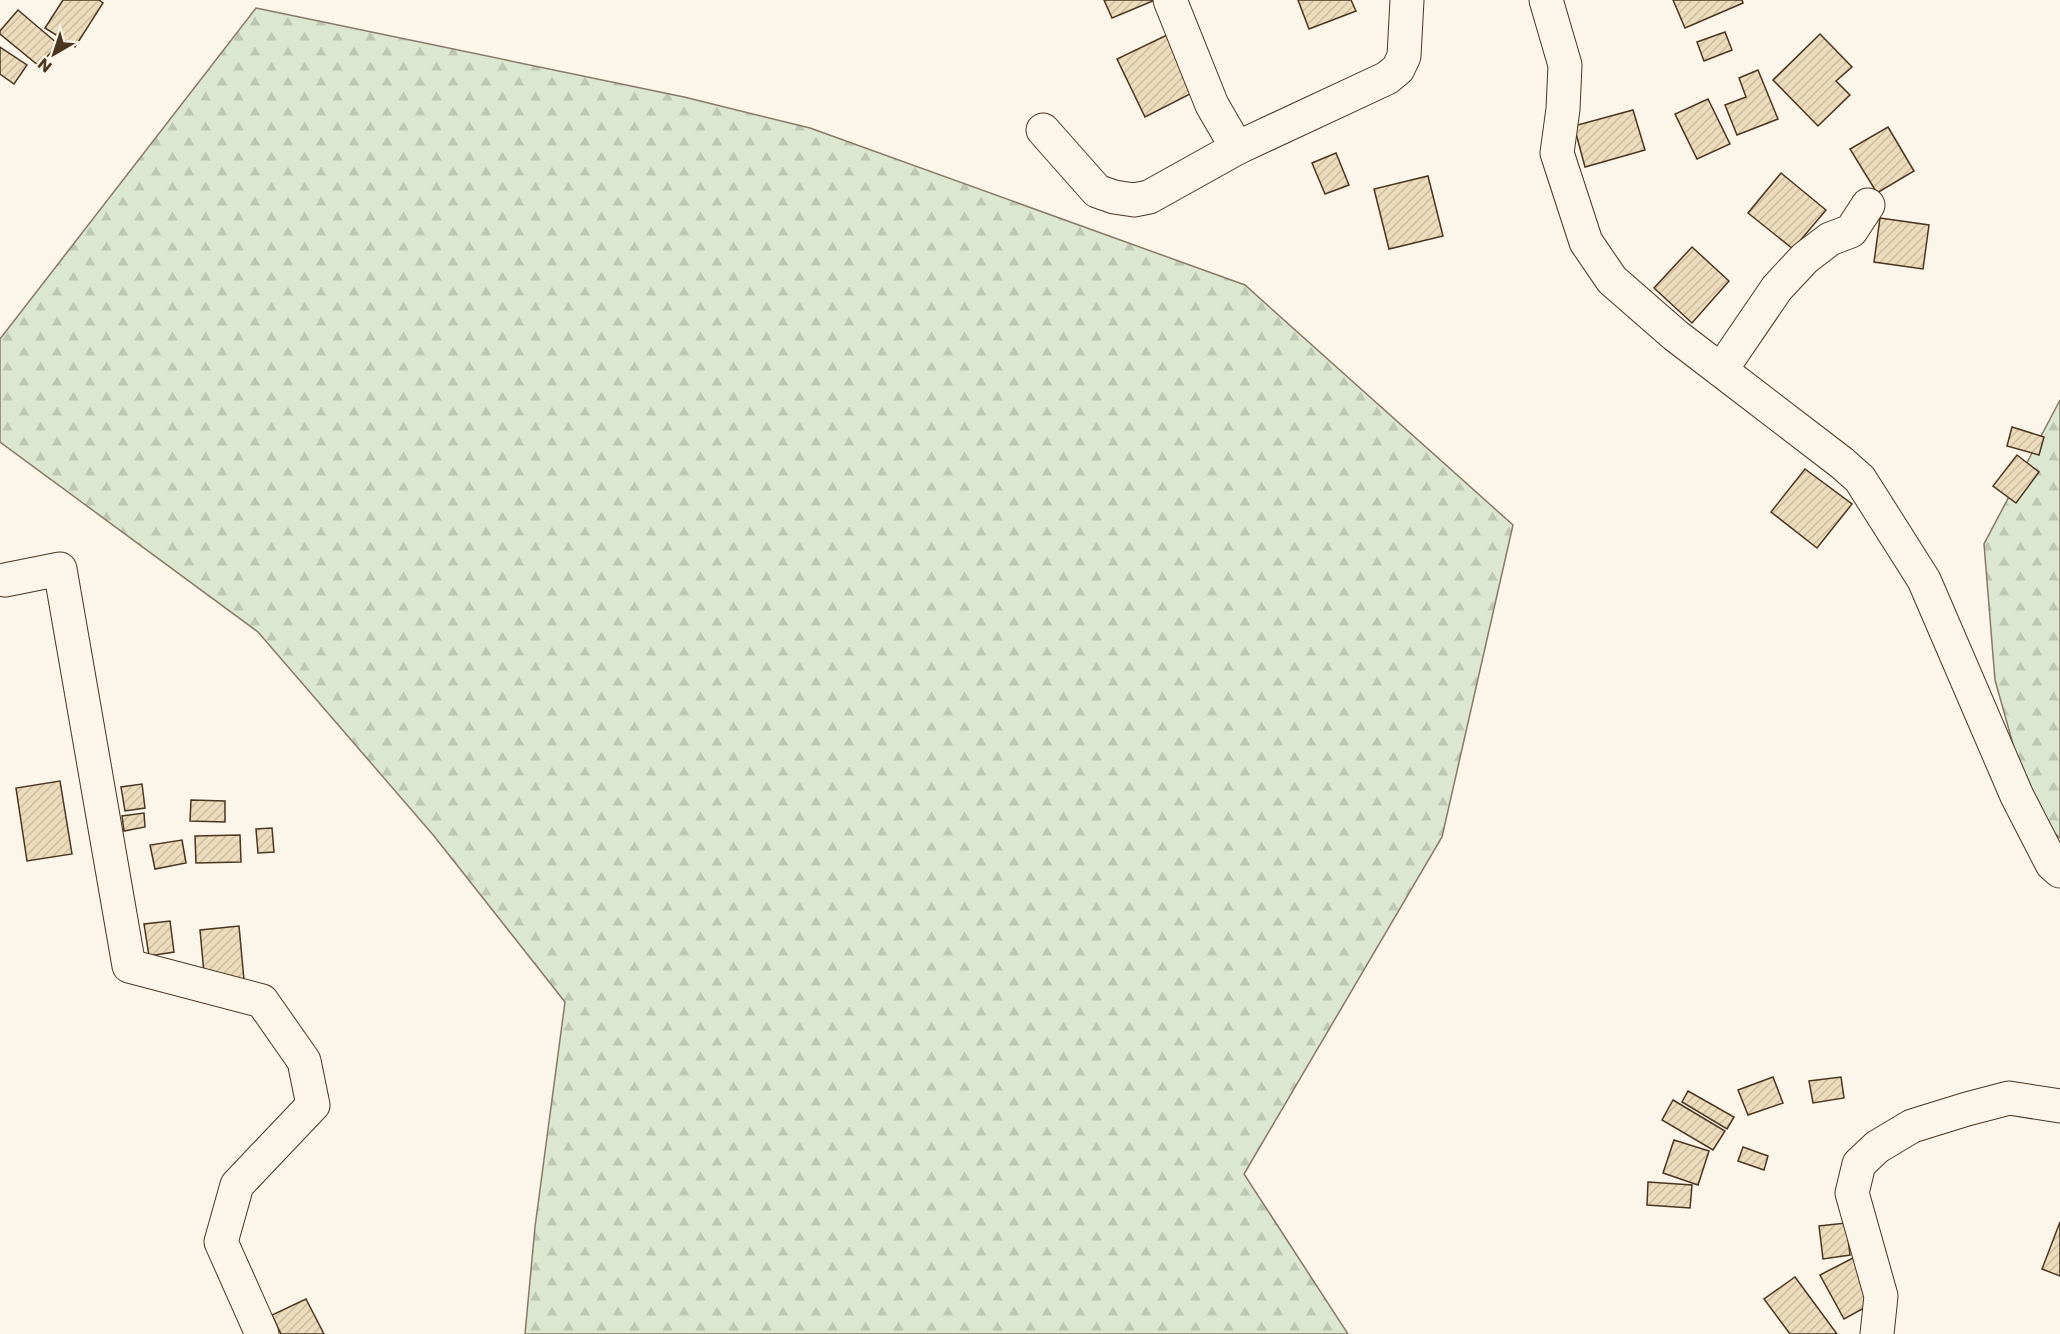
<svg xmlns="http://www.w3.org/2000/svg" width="2060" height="1334" font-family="Poppins,sans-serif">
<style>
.forest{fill:url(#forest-firs);stroke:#887966;stroke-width:1.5}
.building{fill:url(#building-hatch);stroke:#4a3520;stroke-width:1.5}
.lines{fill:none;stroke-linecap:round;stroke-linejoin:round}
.minor-casing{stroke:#4a3520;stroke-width:35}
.minor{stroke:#fbf6e9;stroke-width:33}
</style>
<defs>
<pattern id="forest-firs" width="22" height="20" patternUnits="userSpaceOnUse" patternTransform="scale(1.5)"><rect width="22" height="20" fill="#dce7d0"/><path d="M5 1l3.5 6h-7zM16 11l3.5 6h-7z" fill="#bec7b2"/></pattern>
<pattern id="building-hatch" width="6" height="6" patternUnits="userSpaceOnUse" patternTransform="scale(1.5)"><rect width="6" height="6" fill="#ecdcbc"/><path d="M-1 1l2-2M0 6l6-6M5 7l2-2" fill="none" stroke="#ccbda1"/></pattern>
</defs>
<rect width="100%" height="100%" fill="#fbf6e9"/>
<g class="forest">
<path d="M256,8L684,97L810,128L1245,285L1513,525L1442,837L1244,1174L1348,1334H525L535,1227L565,1002L434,836L258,632L0,442V339Z"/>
<path d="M2060,400V838L2032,812L1995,680L1984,544Z"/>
</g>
<g class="building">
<path d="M63,0H99L103,3L75,47L45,28Z"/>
<path d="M1104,0H1155L1112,18Z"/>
<path d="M1298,0H1351L1356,11L1309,29Z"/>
<path d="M1673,0H1742L1743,3L1685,28Z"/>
<path d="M18,10L58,44L39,66L0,34V31Z"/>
<path d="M1725,32L1732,50L1704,61L1697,42Z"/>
<path d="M1820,34L1852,67L1836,81L1850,95L1818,126L1773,80Z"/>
<path d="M1167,35L1194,92L1145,117L1117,59Z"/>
<path d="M0,47L27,65L14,84L0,74Z"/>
<path d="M1758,70L1778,119L1737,135L1725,105L1746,97L1739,78Z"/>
<path d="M1708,99L1730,144L1697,159L1675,114Z"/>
<path d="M1633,110L1645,150L1585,167L1574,126Z"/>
<path d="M1888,127L1914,171L1877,193L1850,149Z"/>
<path d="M1336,153L1349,185L1325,194L1312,163Z"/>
<path d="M1781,173L1826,210L1793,249L1748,213Z"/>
<path d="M1428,176L1443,236L1389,249L1374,189Z"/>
<path d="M1880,218L1929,225L1923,269L1874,262Z"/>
<path d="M1692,247L1729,281L1692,323L1654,288Z"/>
<path d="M2012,427L2044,437L2039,455L2007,446Z"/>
<path d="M2017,455L2039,472L2016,503L1993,486Z"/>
<path d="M1805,469L1852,504L1817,548L1771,512Z"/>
<path d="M60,781L72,854L27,861L16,788Z"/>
<path d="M142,784L145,808L125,811L121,787Z"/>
<path d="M191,800L225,801V822L190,821Z"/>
<path d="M144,813L145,827L124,831L122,816Z"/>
<path d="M272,828L274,852L258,853L256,829Z"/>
<path d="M240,835L241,862L196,863L195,836Z"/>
<path d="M182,840L186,863L155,869L150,845Z"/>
<path d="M170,921L174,952L149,956L144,924Z"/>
<path d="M239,926L244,980L205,984L200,930Z"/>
<path d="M1773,1077L1783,1103L1748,1115L1738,1090Z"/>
<path d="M1841,1077L1844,1098L1813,1103L1809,1081Z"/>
<path d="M1688,1091L1734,1117L1727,1129L1682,1102Z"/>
<path d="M1673,1100L1725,1131L1713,1150L1662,1120Z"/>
<path d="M1674,1140L1709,1151L1698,1185L1663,1173Z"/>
<path d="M1743,1147L1768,1156L1764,1170L1738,1161Z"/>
<path d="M1648,1182L1692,1185L1690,1208L1647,1205Z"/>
<path d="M2060,1222V1276L2042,1269Z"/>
<path d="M1846,1223L1850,1255L1823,1259L1819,1226Z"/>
<path d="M1853,1258L1877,1301L1844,1319L1820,1275Z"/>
<path d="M1795,1277L1837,1334H1790L1764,1299Z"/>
<path d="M306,1299L324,1334H281L272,1315Z"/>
</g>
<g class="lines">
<defs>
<g id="minor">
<path d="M1170,0L1212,105L1237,148L1387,78L1398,69L1404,56L1407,0"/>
<path d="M1546,0L1565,65L1563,109L1557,153L1586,242L1612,280L1675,335L1842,463L1860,479L1924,580L2017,796L2052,864L2060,871"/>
<path d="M1043,130L1097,191L1114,197L1134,200L1149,197L1237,148"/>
<path d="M1721,370L1777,288L1805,258L1830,239L1851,231L1868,205"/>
<path d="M5,580L60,569L129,966L262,1001L304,1061L313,1105L237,1185L221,1242L262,1334"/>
<path d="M1877,1334L1881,1296L1852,1193L1859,1164L1877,1147L1912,1126L1967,1109L2009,1098L2060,1106"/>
</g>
</defs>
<use href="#minor" class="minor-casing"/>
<use href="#minor" class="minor"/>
</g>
<g transform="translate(54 54) rotate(219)" stroke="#fbf6e9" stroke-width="4.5" paint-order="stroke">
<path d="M0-4.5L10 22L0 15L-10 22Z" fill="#4a3520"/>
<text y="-9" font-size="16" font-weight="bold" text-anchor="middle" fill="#4a3520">N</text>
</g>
</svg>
